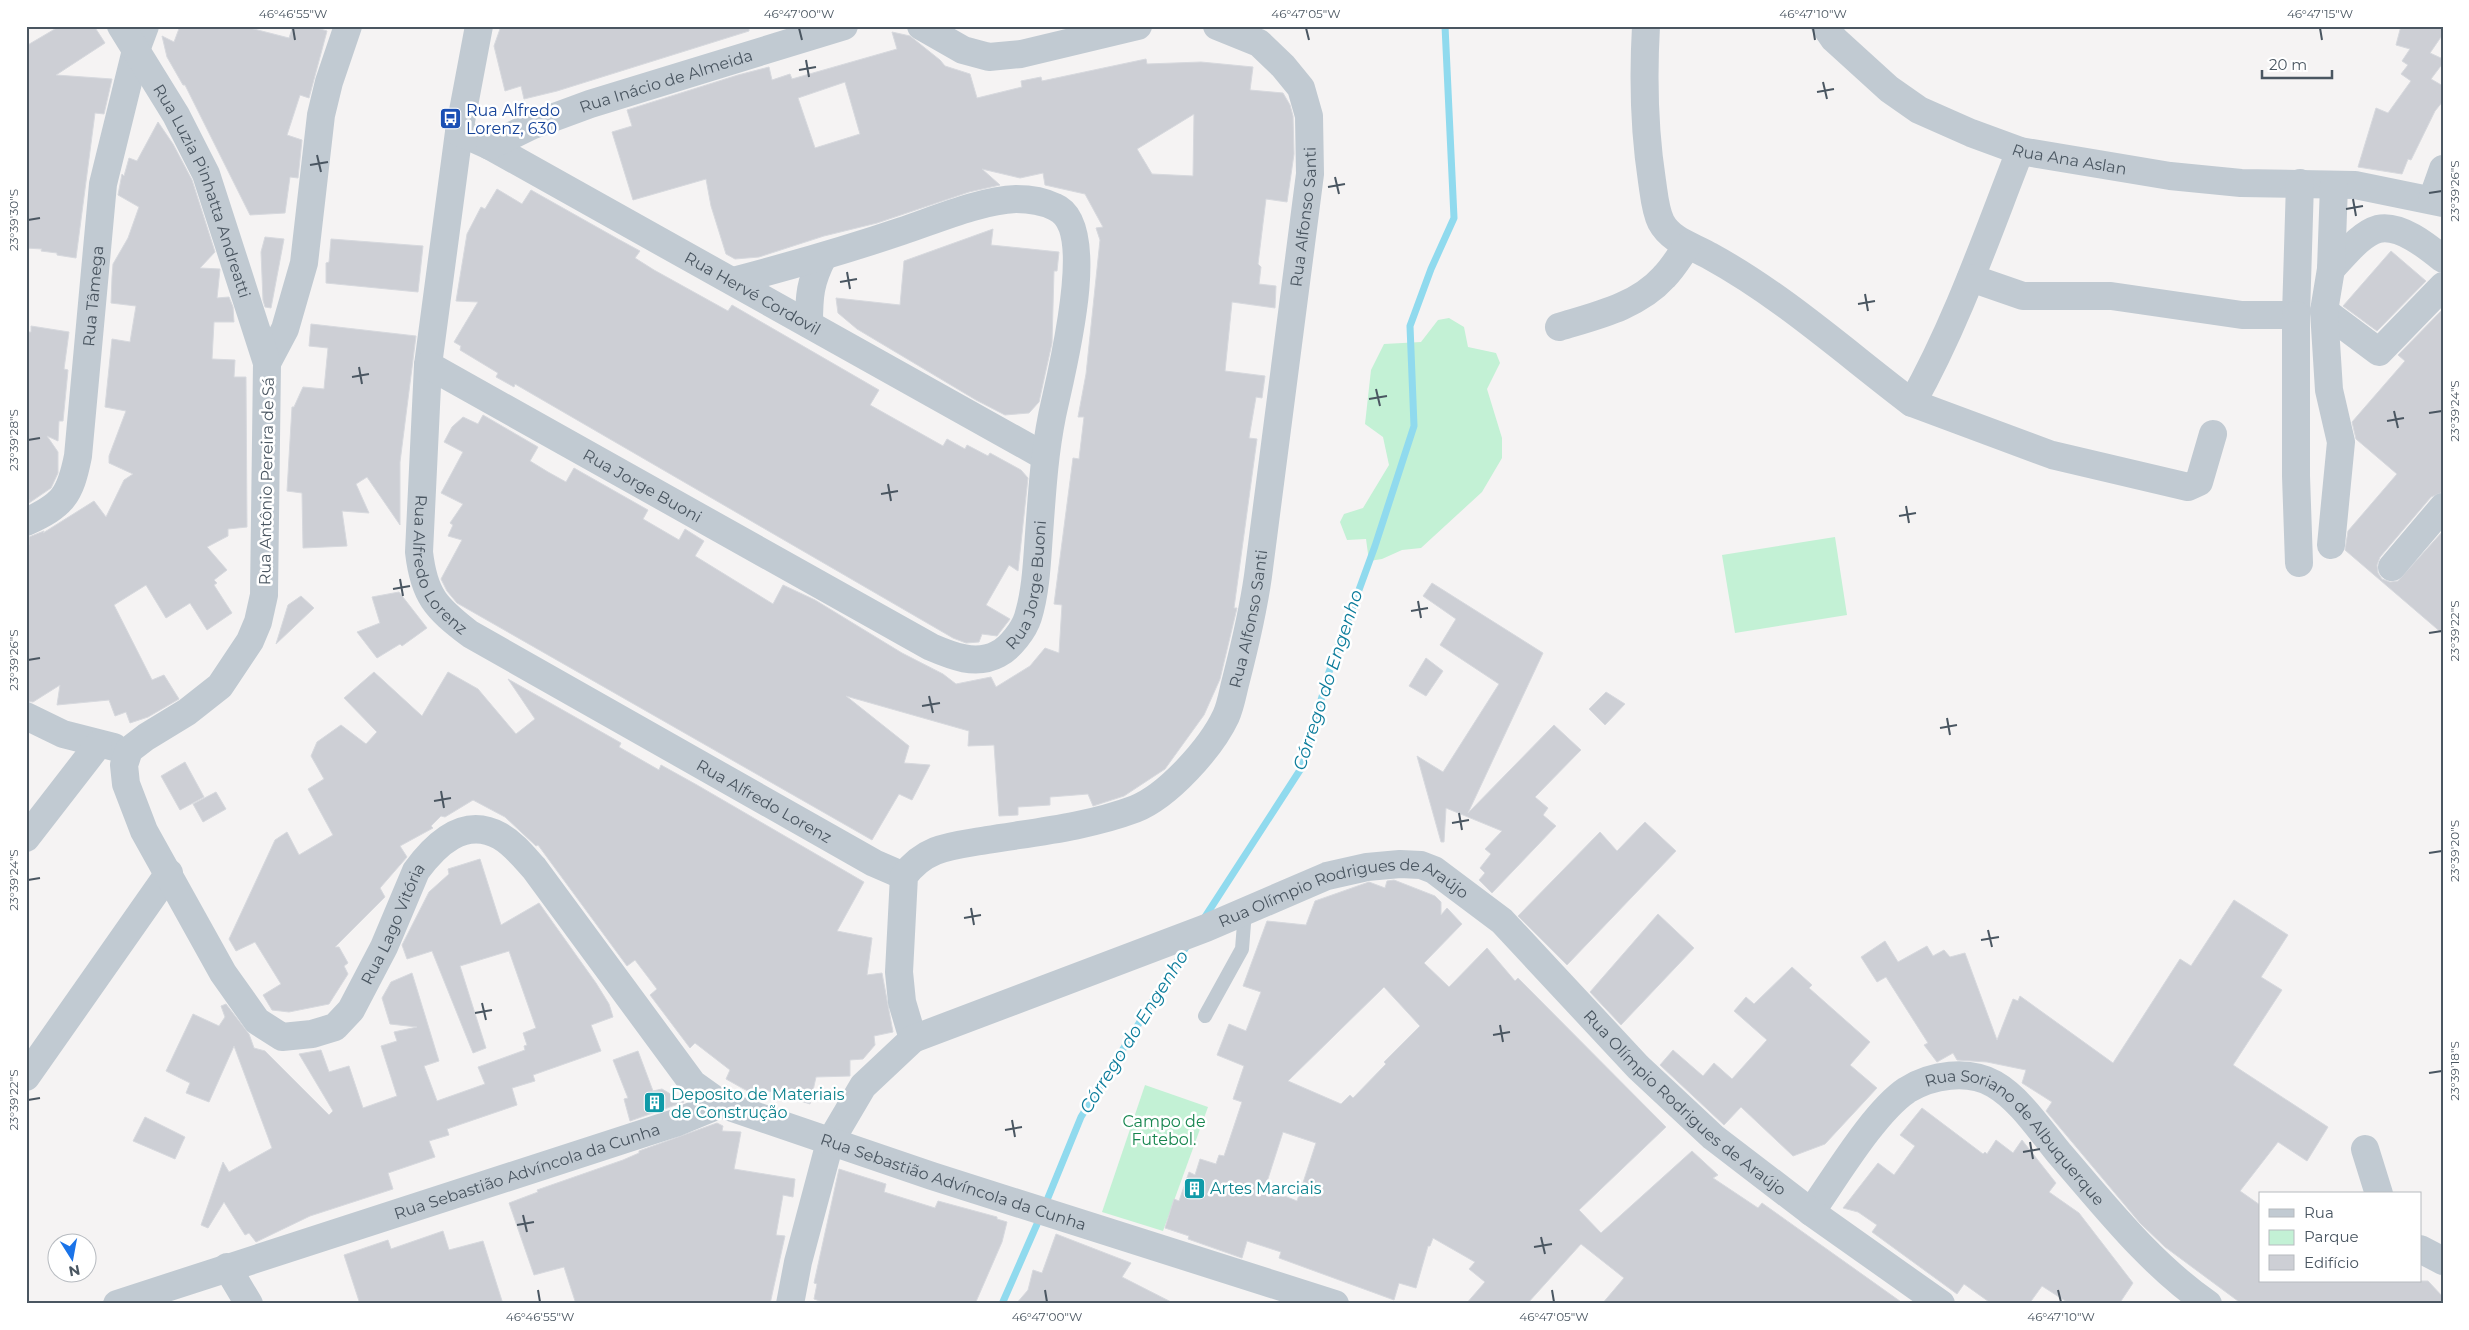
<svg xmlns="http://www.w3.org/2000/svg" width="2469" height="1330" font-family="Montserrat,sans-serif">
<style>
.green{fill:#c3f1d5}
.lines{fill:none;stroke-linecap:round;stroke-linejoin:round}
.stream{stroke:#90daee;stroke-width:7}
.building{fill:#cdcfd5;stroke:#d7d9de;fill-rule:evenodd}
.service{stroke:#c1cad2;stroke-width:14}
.minor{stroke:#c1cad2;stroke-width:28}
.tertiary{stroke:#c1cad2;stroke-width:28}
.ticks{fill:none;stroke:#4a5661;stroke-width:2}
.labels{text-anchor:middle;stroke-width:5;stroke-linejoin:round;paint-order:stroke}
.street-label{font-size:16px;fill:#4a5661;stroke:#fff}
.transit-label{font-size:16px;fill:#164399;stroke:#fff;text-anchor:start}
.culture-label{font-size:16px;fill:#0d838f;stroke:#fff;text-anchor:start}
.park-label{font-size:16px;fill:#17864f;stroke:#fff}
.water-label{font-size:18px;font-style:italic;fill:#0c7c9b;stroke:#fff}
.neatline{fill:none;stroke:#4a5661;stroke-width:2}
.ticks-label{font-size:12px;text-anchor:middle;fill:#4a5661}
</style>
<rect width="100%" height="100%" fill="#f5f3f3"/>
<g class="green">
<path d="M1449,318L1464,327L1468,347L1496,353L1500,363L1487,389L1502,438V458L1482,492L1421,548L1402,550L1382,559L1369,561L1366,539L1347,540L1340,522L1344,514L1363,508L1389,465L1383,437L1365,424L1371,370L1384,344L1421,342L1438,320Z"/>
<path d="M1835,537L1847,615L1735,633L1722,555Z"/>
<path d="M1145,1085L1208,1107L1163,1231L1102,1212Z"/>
</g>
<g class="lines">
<g class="stream">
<path d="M1203,920L1302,767L1329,672L1375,546L1414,426L1410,326L1431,269L1454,218L1445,26"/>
<path d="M1045,1205L1081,1117L1188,944"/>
<path d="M1002,1304L1041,1215"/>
</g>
</g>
<g class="building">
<path d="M60,26H94L105,43L56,75L112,79L104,114L95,113L76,258L57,255V253L41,251L42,249L26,248V46Z"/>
<path d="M180,26H242L289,38L293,26H310L327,31L309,98L300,95L287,135L302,140L298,178L290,177L285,213L250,215L185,85H183L167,57L162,36L174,42Z"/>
<path d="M501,26H749V31L557,91L524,99L521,86L505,91L494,46Z"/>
<path d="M2401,26H2443V34L2430,53L2443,59V63L2431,79L2443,86V101L2435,111L2411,160L2408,159L2402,174L2358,167L2376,108L2388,113L2411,81L2401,74L2408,65L2402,61L2410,49L2396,45Z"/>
<path d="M892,32L910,36L940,60L945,66L970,74L977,98L1022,87L1021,81L1041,77L1042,81L1146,59L1147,64L1201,62L1253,67L1250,90L1283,93L1290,105L1293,116L1294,154L1287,202L1266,199L1258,264L1261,267L1259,284L1276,286L1275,308L1232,302L1225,371L1265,376L1262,398L1256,397L1249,438L1257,439L1234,608H1237L1220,679L1204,715L1165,769L1124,796L1093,806L1088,794L1050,797V805L1018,807V815L999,816L994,745L968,746L969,731L846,696L909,746L904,763L930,765L912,800L899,794L872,840L457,603L447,591L441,579L462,540L448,536L453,525L450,523L463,504L441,493L463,452L444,442L452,427L463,417L478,424L483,415L538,447L530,461L548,472L566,482L574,468L648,510L643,519L679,540L685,529L704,541L695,556L773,604L783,585L815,600L902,653L943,674L956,684L991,677L996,687L1030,666L1045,648L1059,653L1062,605L1054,604L1073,458L1079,459L1084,417H1078L1086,374L1100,240L1096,228L1103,227L1085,194L1045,185L1043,173L1020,178L982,169L1000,185L969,192L877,223L824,236L759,257L735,259L726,254L711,206L706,179L633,200L612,132L632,126L627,110L738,75L769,67L772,80L790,74L792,79L897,49ZM845,82L860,134L815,148L798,98ZM1194,114L1193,176L1152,174L1137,149Z"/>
<path d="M158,122L173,144L192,180L215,252L200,268L220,269L217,298L229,297L233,307L234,322H214L212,359L235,360L234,377H246L247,527L228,529V536L207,547L227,570L214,580L217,583L214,585L232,613L207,630L190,603L166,618L146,585L114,605L152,680L164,675L179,699L148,717L130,723L126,712L115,716L109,700L57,705L60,685L33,702L26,701V546L29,545V537L44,531L43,533L94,501L106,517L124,480L133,474L109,463V456L126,411L105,407L112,339L130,342L136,306L111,303L112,277L113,264L128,238L139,207L118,195L122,174L124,176L129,158L137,161Z"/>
<path d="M497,189L522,204L531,190L618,239L640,251L635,258L654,270L728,311L732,305L879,390L870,405L943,446L947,439L965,449L967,445L988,456L990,453L1021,470L1028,478L1018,571L1009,565L986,605L1010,619L1000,632L997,636L982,634L979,642L966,643L953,638L515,384L514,387L496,377L498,373L460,350L461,346L454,342L478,302L456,301L467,234L481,207L485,209Z"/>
<path d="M993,229L991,245L1059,252L1057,271H1054L1052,343L1039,402L1029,413L1005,415L976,400L857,329L838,313L836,298L900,305L904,261Z"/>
<path d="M265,237L284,239L271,308L265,307L263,300L261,252Z"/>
<path d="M331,239L423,246L418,292L326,283V263L329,262Z"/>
<path d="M2391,251L2426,281L2377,331L2343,306Z"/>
<path d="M2443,309V492L2431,497L2380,557L2377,565L2378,573L2382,579L2390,582L2398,581L2443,531V634L2345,550L2348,531L2397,474L2356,439L2352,422L2405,361L2398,355Z"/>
<path d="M311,324L416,336L400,462V525L367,477L356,484L369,513L342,511L347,546L303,548L302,493L287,491L292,407H294L303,387L324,389L328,348L309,346Z"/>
<path d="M31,326L69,332L64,369L68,370L63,421H59L58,441L47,436L58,452V473L51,488L29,503V499H26V332H31Z"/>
<path d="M1432,583L1543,653L1468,813L1554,725L1581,750L1535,797L1548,808L1543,815L1556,826L1492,893L1479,880L1485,873L1480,868L1491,854L1485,849L1502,831L1446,808L1444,842H1441L1417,756L1443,772L1499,684L1440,645L1456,619L1423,596Z"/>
<path d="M399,592L427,628L402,646L400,644L377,658L357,632L380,623L372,597Z"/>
<path d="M301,596L314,608L276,644L288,605Z"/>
<path d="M1426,658L1443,671L1426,696L1409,686Z"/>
<path d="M374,672L422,716L448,672L478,689L516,734L535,719L508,679L621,743L619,747L659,770L661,765L697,785L864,882L837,931L872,938L867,975L882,973L893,1032L874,1036L875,1045L863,1059L850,1060V1076L816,1077L810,1104L756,1087L754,1094L742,1088L726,1079L730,1070L695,1043L690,1048L650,995L657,989L635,960L627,966L538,845L536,846L505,817L473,800L445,817L441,816L431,826L433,828L400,846L407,857L380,888L385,897L335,947H339L348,963L344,966L348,974L329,1004L289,1012L272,1010L263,995L281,984L255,942L236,951L229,939L275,840L287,832L299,855L333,835L308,789L324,779L311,756L317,742L341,725L366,744L377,732L344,698Z"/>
<path d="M1606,692L1625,704L1605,725L1589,709Z"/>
<path d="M185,762L204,797L180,810L161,776Z"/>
<path d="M216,792L226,809L203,822L193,804Z"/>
<path d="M1645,822L1676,851L1567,965L1518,916L1600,832L1617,851Z"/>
<path d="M480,859L501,925L539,903L596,983L609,1004L613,1017L591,1025L601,1051L533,1075L535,1081L512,1088L517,1105L447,1129L449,1135L429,1141L435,1157L388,1173L393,1189L310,1216L256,1242L249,1233L245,1235L224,1202L208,1228L201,1225L223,1162L229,1172L272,1148L234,1046L209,1102L186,1093L190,1083L166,1071L193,1014L219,1026L225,1017L221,1006L226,1004L249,1034L254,1048L265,1051L329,1115L333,1111L299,1054L321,1050L329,1072L349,1066L363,1108L397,1096L381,1046L397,1041L394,1032L417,1027L390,1024L382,998L391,982L412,973L439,1061L424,1066L437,1101L485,1084L478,1067L525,1050L524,1046L527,1045L523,1033L536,1028L509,951L460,966L486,1048L473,1053L432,951L407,959L402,945L429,892L449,874L448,869Z"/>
<path d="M1394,880L1435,896L1441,902V915L1447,908L1462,924L1424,963L1449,987L1487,948L1515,981L1518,978L1666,1127L1579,1210L1601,1233L1692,1151L1718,1175L1713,1178L1758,1208L1762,1203L1904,1304H1602L1624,1278L1581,1244L1527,1304H1466L1485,1282L1469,1269L1475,1262L1433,1238L1430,1246H1428L1416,1288L1399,1283L1394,1300L1279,1258L1281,1252L1247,1241L1242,1258L1188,1239L1189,1236L1165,1228L1174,1199L1179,1201L1189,1172L1195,1175L1200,1159L1216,1164L1219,1155L1224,1156L1242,1102L1233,1099L1244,1066L1217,1055L1229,1024L1246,1031L1261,992L1243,986L1267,921L1306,925L1315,901L1369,882L1385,888L1387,881ZM1384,987L1420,1026L1384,1062L1386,1064L1353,1098L1350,1095L1341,1104L1288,1081ZM1283,1132L1316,1143L1297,1201L1265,1188Z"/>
<path d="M2234,900L2288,935L2261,977L2282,990L2233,1065L2328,1127L2307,1161L2278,1142L2240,1191L2260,1205V1281H2428L2443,1297V1304H2242L2165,1247L2140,1223L2046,1111L2052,1102L2022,1083L2026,1070L1987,1062L1957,1060L1953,1053L1937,1062L1924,1045L1928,1043L1886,977L1877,982L1861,957L1885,941L1898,962L1927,946L1933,956L1944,950L1950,957L1965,953L1997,1040L2013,999L2018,1001L2020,996L2113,1063L2180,959L2191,966Z"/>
<path d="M1658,914L1694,948L1621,1025L1590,992Z"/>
<path d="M1792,967L1812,985L1809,988L1870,1042L1850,1065L1877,1088L1825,1144L1793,1156L1741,1107L1724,1125L1660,1065L1673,1050L1703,1076L1714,1063L1732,1079L1767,1040L1734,1011L1746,997L1754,1004Z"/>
<path d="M638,1051L653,1091L662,1089L684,1102L630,1121L624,1099L628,1098L613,1060Z"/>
<path d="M1922,1108L1983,1154L1985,1152L1987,1154L1996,1140L2013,1153L2022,1140L2056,1183L2049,1192L2079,1213L2133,1283L2119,1304H2070L2042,1286L2029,1304H1992L1964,1284L1957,1294L1872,1232L1877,1225L1858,1212L1843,1208L1878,1163L1894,1175L1915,1146L1900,1135Z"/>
<path d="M145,1117L185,1137L175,1159L133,1141Z"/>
<path d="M717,1123L723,1126L722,1131L741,1132L734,1169L795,1179L793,1197L783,1195L776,1235L785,1236L770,1304H576L564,1267L534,1275L509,1203L538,1192L537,1190L623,1160L639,1153V1151Z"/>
<path d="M839,1169L886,1184L884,1192L935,1208L938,1201L997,1217V1219L1007,1222L1002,1242L975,1304H828L814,1299L817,1284L814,1283Z"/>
<path d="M443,1231L449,1250L483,1241L503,1304H360L344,1255L388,1240L391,1249Z"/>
<path d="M1056,1234L1131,1263L1122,1277L1175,1304H1016L1028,1290L1033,1270L1042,1273Z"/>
</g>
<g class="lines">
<path class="service" d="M1205,1016L1242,949L1245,911"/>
<g class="minor">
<path id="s1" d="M479,26L459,132L428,365L419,552C424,596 436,608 470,634L874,863L904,876"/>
<path d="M921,26L963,50L989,57L1021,54L1138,26"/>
<path d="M1646,26C1643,79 1644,129 1652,181C1654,194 1655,210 1661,222C1671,241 1693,246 1710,256C1783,296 1846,353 1912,403"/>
<path id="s2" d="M1825,26L1834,39L1889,89L1919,110L1971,133L2020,151L2170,176L2241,183L2355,185L2443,203"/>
<path id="s3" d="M459,132L490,146L1044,456"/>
<path id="s4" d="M490,146L533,125L590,104L844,26"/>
<path d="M2020,151C1987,235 1957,323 1912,403L2052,455L2188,487L2199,482L2213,434"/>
<path d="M2432,200L2443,169"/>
<path d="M2331,269C2343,257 2360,234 2378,229C2400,224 2427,246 2443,259"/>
<path d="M1971,278L2023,296H2111L2242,315H2296L2300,183"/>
<path d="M2324,311L2379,352L2443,286"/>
<path d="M2296,315V476L2299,563"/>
<path d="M809,324C809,296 810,282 823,257"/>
<path d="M1559,327C1595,316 1637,307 1664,277C1673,268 1680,256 1687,246"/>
<path d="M267,363L285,329L304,263L321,115L329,82L348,26"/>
<path id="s5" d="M428,365L931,647C952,656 976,666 998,654C1010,648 1024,630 1028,617C1036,591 1037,561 1039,534C1042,494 1044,456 1052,416C1060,377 1101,226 1055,207C1043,201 1029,199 1016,199C982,200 935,220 902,231C846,250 790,266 733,281"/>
<path id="s6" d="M26,522C63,505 70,496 78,456L103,184L136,50L145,26"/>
<path d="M2331,545L2341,442L2329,390L2324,311L2331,269L2334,185"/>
<path d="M2392,567L2443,507"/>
<path d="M26,716L63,734L114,747"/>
<path d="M26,838L98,745"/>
<path id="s7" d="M913,1039L902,1002L899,972L904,876C926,846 953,846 987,840C1036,832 1087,827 1135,809C1168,796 1211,748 1226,716C1231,705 1233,691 1236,680C1245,645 1253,611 1258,576L1310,174L1309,116L1301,88L1283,66L1259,43L1217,26"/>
<path d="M26,1077L169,873"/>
<path d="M2365,1149L2379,1194"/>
<path id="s8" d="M1811,1212C1835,1178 1874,1112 1907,1090C1931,1075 1968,1069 1994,1084C2020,1099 2040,1130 2059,1153C2106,1207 2149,1263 2208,1304"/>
<path d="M2420,1249L2443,1261"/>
<path d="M227,1267L249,1304"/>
<path id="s9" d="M117,1304L675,1123L721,1104"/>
<path id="s10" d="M790,1304L798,1262L830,1142L863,1086L913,1039L1206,928L1327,876L1367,867L1400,864L1421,865L1434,870L1502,921L1638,1067L1713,1137L1811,1212L1941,1304"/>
</g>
<path class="tertiary" id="s11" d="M121,26L176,115L206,174L267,363L264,595L258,622L250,641L220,686L187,712L146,737L129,750L124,765L126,784L144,831L223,973L257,1021L282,1037L312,1034L335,1027L351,1010L384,947L416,871C435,845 464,816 500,836C514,844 524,857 534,868L693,1084L721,1104L932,1176L1335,1304"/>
</g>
<path class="ticks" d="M293,28L295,40M799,28L802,40M1306,28L1309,40M1813,28L1815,40M2320,28L2322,40M806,60L809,77M799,70L816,67M1823,82L1827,99M1817,92L1834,89M317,155L321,172M310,165L328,162M1335,177L1339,194M1328,187L1345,184M2429,193L2442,191M2353,199L2356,216M2346,209L2363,206M28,220L40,218M847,272L850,289M840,282L857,279M1865,294L1868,311M1858,304L1875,301M359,367L362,384M352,377L369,374M1376,389L1380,406M1369,399L1387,396M2394,411L2398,428M2429,413L2442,411M2387,421L2404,418M28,440L40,438M888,484L891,501M881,494L898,491M1906,506L1909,523M1899,516L1916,513M400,579L403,596M393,589L410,586M1418,601L1421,618M1411,611L1428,608M2429,633L2442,631M28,660L40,658M929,696L933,713M922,706L940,703M1947,718L1950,735M1940,728L1957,725M441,791L444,808M434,801L451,798M1459,813L1462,830M1452,823L1469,820M2429,853L2442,851M28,880L40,878M971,908L974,925M964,918L981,915M1988,930L1992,947M1981,940L1999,937M482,1003L486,1020M475,1013L492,1010M1500,1025L1503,1042M1493,1035L1510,1032M2429,1073L2442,1071M28,1100L40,1098M1012,1120L1015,1137M1005,1130L1022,1127M2030,1142L2033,1159M2023,1152L2040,1149M523,1215L527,1232M517,1225L534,1222M1541,1237L1545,1254M1534,1247L1552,1244M538,1290L540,1302M1045,1290L1047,1302M1552,1290L1554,1302M2058,1290L2061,1302"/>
<defs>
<symbol id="bus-square" viewBox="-11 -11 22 22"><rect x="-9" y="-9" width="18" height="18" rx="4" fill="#1a4fb4" stroke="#fff"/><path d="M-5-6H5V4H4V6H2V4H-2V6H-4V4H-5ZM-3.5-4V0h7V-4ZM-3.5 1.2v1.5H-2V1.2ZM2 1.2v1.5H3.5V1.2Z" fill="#fff"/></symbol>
<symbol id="building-square" viewBox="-11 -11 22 22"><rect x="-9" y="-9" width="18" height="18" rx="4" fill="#0f9aa8" stroke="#fff"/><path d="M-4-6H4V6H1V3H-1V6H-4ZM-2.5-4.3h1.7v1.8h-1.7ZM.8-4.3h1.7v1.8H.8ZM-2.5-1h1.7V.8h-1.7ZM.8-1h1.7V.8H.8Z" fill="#fff"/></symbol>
</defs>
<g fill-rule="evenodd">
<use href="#bus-square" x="438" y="106" width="25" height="25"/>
<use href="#building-square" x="642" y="1090" width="25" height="25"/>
<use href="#building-square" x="1182" y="1176" width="25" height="25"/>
</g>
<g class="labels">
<g class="street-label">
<text dy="6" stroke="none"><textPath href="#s4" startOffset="188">Rua Inácio de Almeida</textPath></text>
<text dy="6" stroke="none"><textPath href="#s2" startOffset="286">Rua Ana Aslan</textPath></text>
<text dy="6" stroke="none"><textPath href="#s11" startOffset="185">Rua Luzia Pinhatta Andreatti</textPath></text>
<text dy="6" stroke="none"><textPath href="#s7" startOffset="1048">Rua Alfonso Santi</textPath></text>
<text dy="6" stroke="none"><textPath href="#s3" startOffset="335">Rua Hervé Cordovil</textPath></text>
<text dy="6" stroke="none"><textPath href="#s6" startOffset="250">Rua Tâmega</textPath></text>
<text transform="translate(266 481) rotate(-89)" y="6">Rua Antônio Pereira de Sá</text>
<text dy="6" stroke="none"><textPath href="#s5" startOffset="246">Rua Jorge Buoni</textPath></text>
<text dy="6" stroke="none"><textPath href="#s1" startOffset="549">Rua Alfredo Lorenz</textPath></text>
<text dy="6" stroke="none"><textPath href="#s5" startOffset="726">Rua Jorge Buoni</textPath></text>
<text dy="6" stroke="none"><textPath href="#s7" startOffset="642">Rua Alfonso Santi</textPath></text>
<text dy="6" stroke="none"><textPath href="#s1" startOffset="969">Rua Alfredo Lorenz</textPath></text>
<text dy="6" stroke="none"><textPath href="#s10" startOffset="762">Rua Olímpio Rodrigues de Araújo</textPath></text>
<text dy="6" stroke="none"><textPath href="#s11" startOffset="1325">Rua Lago Vitória</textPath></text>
<text dy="6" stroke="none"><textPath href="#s10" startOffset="1198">Rua Olímpio Rodrigues de Araújo</textPath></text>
<text dy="6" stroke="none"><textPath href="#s8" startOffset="292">Rua Soriano de Albuquerque</textPath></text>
<text dy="6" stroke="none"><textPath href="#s9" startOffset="431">Rua Sebastião Advíncola da Cunha</textPath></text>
<text dy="6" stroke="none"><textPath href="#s11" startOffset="2078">Rua Sebastião Advíncola da Cunha</textPath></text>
</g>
<g class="transit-label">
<text x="466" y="116">Rua Alfredo<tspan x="466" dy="18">Lorenz, 630</tspan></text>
</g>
<g class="culture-label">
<text x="671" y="1100">Deposito de Materiais<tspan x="671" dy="18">de Construção</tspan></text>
<text x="1210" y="1194">Artes Marciais</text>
</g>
<g class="park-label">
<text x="1164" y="1127">Campo de<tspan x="1164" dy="18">Futebol.</tspan></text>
</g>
<g class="water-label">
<text transform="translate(1328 680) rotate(-72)" y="6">Córrego do Engenho</text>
<text transform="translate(1134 1032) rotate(-58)" y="6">Córrego do Engenho</text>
</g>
</g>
<rect width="2469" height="1330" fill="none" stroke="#ffffff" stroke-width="55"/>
<rect x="2259" y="1192" width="162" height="90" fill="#ffffff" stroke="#b7bbc0"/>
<rect x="2269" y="1209" width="25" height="8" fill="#c1cad2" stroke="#b7bbc0"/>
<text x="2304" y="1218" font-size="15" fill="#4a5661">Rua</text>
<rect x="2269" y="1230" width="25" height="15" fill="#c3f1d5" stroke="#b7bbc0"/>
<text x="2304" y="1242" font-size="15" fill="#4a5661">Parque</text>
<rect x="2269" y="1255" width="25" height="15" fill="#cdcfd5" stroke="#b7bbc0"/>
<text x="2304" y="1268" font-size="15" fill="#4a5661">Edifício</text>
<g transform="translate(72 1258) rotate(169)"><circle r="24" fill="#ffffff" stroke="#b7bbc0"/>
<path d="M0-4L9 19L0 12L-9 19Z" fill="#1a73e8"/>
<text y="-8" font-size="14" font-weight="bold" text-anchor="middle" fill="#4a5661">N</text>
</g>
<path d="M2262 70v8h70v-8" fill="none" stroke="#4a5661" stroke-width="2.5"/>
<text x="2269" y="70" font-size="15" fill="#4a5661" stroke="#ffffff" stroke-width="4" paint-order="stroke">20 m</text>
<rect x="28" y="28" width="2414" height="1274" class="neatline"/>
<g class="ticks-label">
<text x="293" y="18">46°46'55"W</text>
<text x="799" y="18">46°47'00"W</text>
<text x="1306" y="18">46°47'05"W</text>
<text x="1813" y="18">46°47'10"W</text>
<text x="2320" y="18">46°47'15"W</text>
<text transform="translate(2455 191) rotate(-90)" y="4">23°39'26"S</text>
<text transform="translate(14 220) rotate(-90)" y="4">23°39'30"S</text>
<text transform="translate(2455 411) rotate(-90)" y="4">23°39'24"S</text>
<text transform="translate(14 440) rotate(-90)" y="4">23°39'28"S</text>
<text transform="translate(2455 631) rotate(-90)" y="4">23°39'22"S</text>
<text transform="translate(14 660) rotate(-90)" y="4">23°39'26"S</text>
<text transform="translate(2455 851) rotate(-90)" y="4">23°39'20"S</text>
<text transform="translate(14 880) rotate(-90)" y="4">23°39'24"S</text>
<text transform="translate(2455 1071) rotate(-90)" y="4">23°39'18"S</text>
<text transform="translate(14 1100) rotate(-90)" y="4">23°39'22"S</text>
<text x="540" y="1321">46°46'55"W</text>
<text x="1047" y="1321">46°47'00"W</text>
<text x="1554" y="1321">46°47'05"W</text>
<text x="2061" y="1321">46°47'10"W</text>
</g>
</svg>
